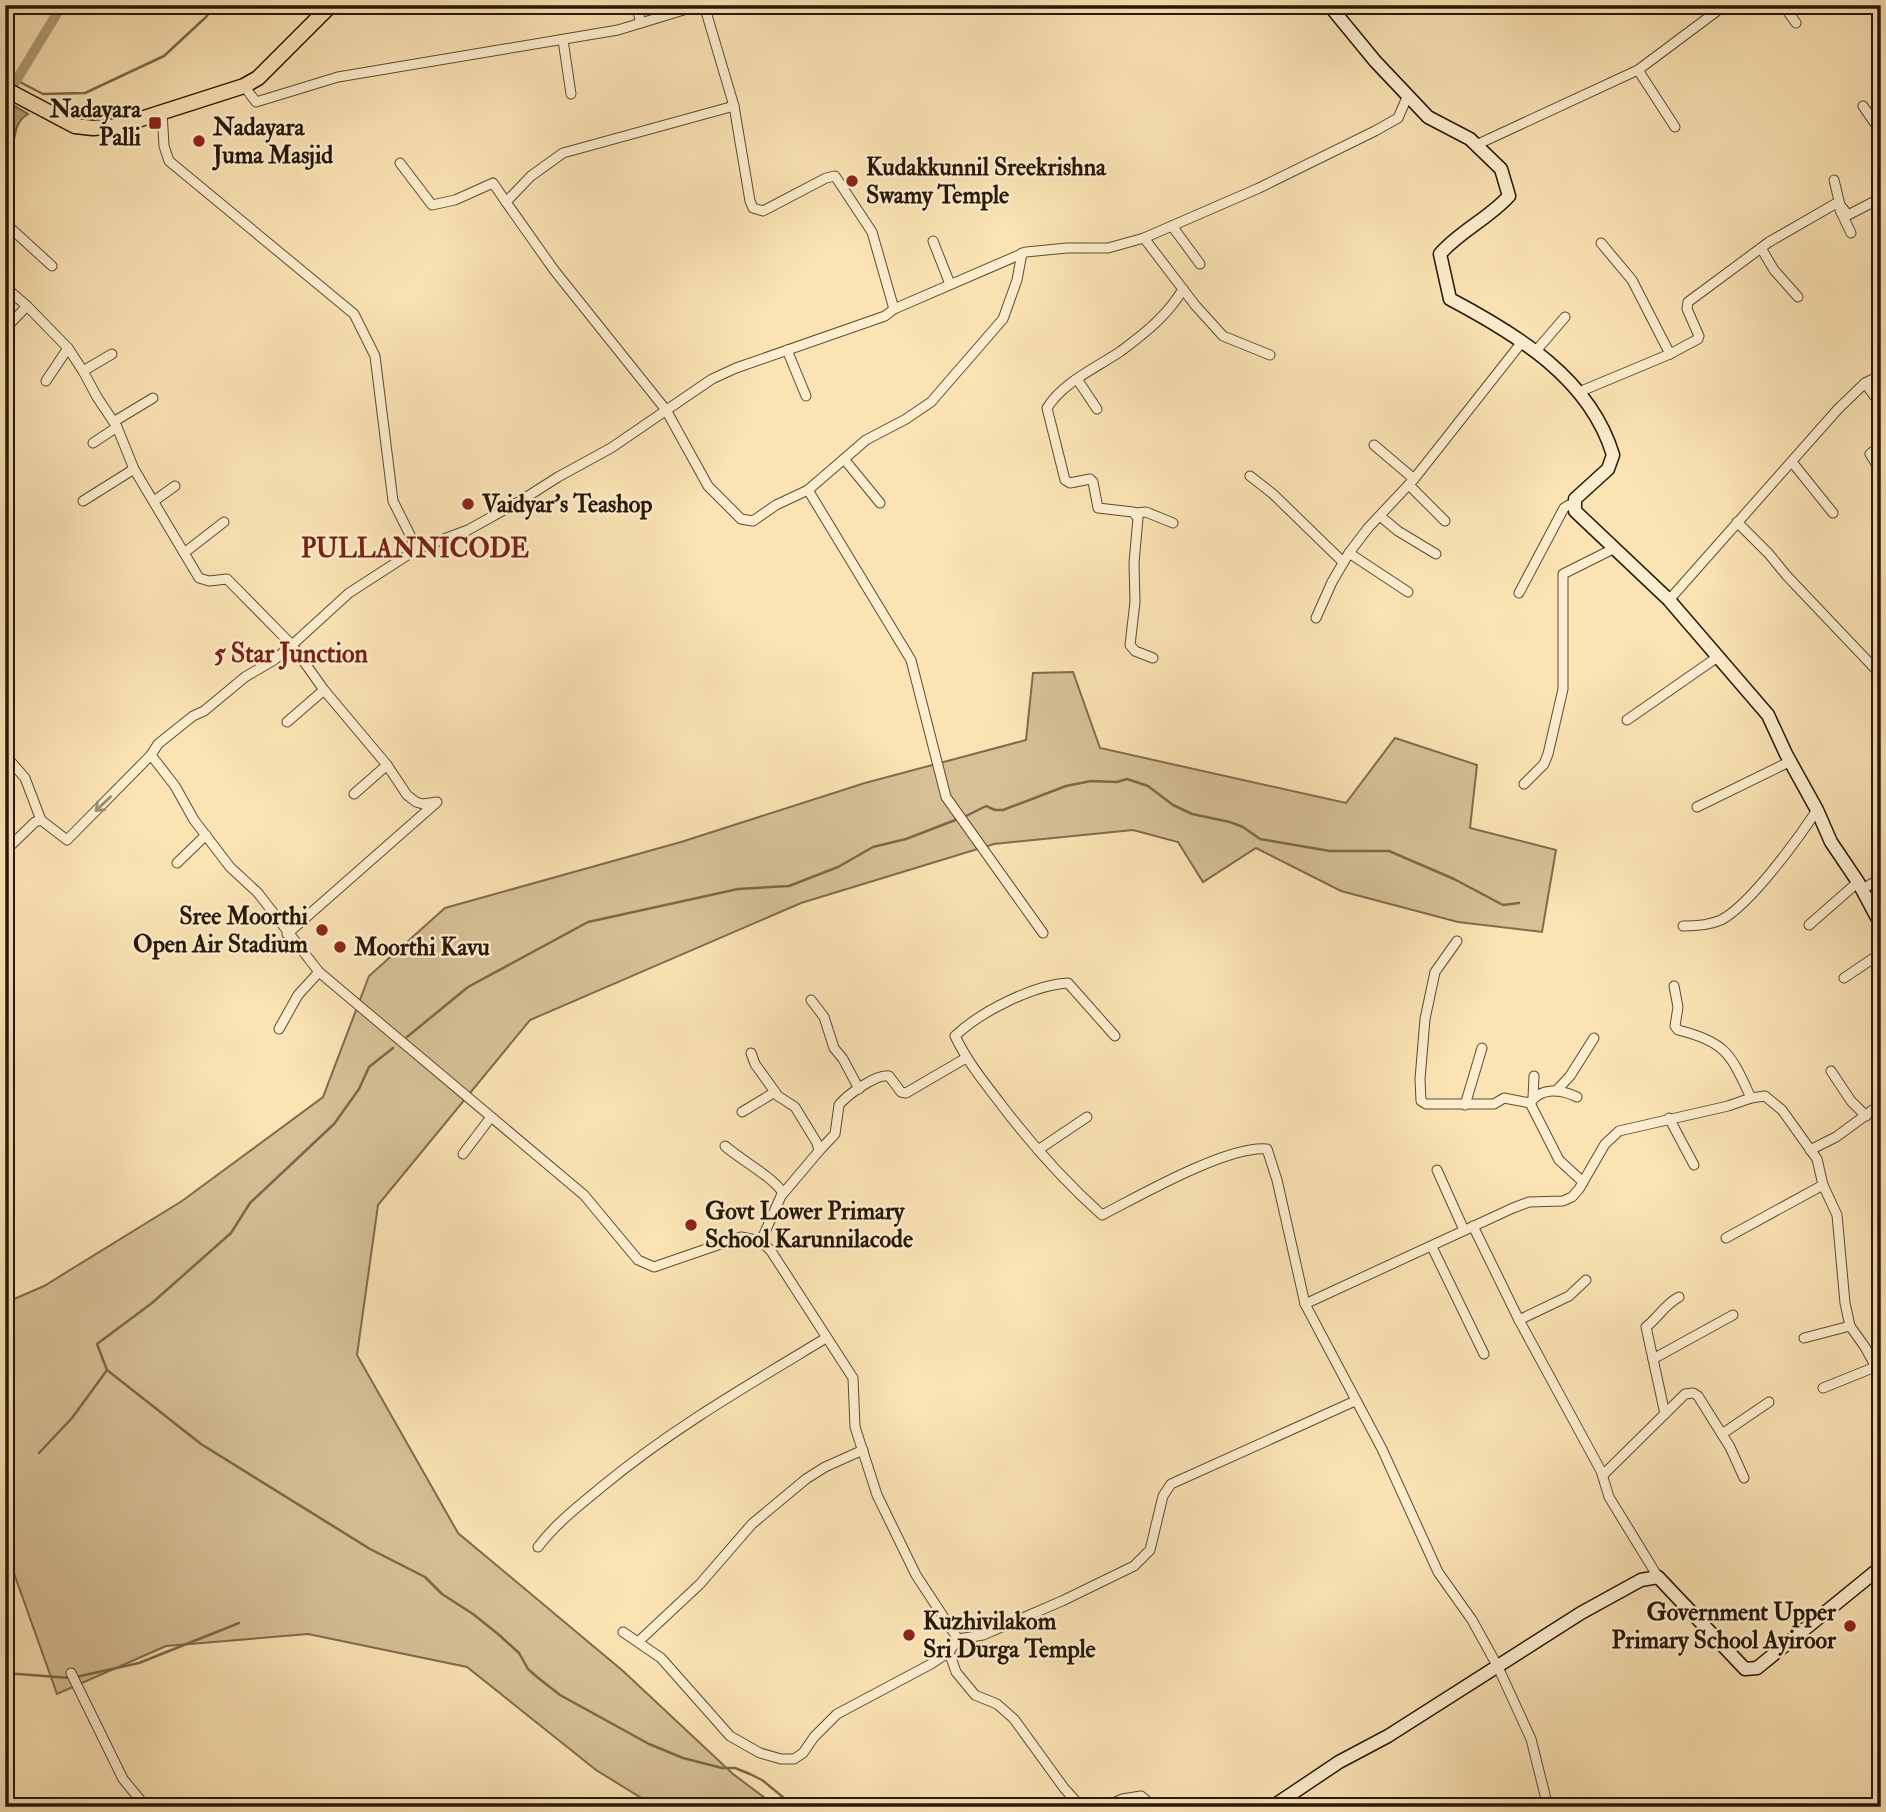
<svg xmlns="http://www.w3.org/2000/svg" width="1886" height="1812" font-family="'IM FELL Double Pica',serif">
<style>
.green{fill:#d7c096;stroke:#7e6c4e;stroke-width:2}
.water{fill:#b39e78;stroke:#7b684a;stroke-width:2}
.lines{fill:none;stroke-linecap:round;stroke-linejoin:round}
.stream{stroke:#7b684a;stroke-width:2.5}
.canal{stroke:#b39e78;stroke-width:10}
.minor-casing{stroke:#5b4b31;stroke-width:11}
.secondary-casing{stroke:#261805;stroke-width:15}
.primary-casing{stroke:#261805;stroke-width:17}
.minor{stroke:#fcedce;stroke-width:9}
.secondary{stroke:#fcedce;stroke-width:12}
.primary{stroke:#fbe3b4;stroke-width:14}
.oneway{stroke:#9c8d74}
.poi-dot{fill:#8f2418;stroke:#fcedce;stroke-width:2.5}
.labels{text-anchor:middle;stroke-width:5;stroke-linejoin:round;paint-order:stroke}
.poi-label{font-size:24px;font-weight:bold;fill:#261805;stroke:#fcedce;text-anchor:start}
.neighbourhood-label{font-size:26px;font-weight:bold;fill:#7a1f14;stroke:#fcedce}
</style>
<rect width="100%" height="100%" fill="#fbe3b4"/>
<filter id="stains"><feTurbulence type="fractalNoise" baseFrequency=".00286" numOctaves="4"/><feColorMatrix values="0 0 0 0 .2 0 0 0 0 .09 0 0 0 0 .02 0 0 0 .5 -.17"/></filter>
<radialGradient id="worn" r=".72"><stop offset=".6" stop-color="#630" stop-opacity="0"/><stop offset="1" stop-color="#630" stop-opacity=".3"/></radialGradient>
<path class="green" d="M1073,672L1100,748L1346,803L1395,738L1477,765L1470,828L1556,850L1542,932L1458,922L1341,891L1256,848L1203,882L1178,842L1133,830L994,844L801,903L530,1020L378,1205L357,1355L458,1533L623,1671L733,1774L777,1807H656L596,1770L467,1667L308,1634L166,1646L57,1694L5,1548V1303L44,1286L182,1201L323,1097L369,976L445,908L681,842L865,783L1026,740L1033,673Z"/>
<path class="water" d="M5,100L28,114C17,121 16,129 14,140C13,145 8,151 5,155Z"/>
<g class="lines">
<g class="stream">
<path d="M16,80L43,94L85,93L164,56L206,17L215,5"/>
<path d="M964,817L986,806L995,810H1003L1066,786L1091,781L1117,782L1127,779L1148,786L1173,805L1192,814L1230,822L1243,827L1260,839L1330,851H1389L1454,879L1503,905L1519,903"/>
<path d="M407,1037L468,987L588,922L738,889L789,886L838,867L873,847L906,839L958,819"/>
<path d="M107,1370L201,1444L370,1549L425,1577L442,1594L473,1614L498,1634L519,1653L528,1669L537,1677L560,1695L649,1744L683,1758L722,1768H735L750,1774L762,1780L795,1807"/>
<path d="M39,1453L72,1418L107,1370L97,1344L152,1303L231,1233L250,1203L334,1124L359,1089L369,1067L393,1048"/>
<path d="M5,1673L70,1678"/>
<path d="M76,1677L139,1663L239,1623"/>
</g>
<path class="canal" d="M5,99L62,5"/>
<defs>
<g id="minor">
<path d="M636,5L641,23"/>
<path d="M704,5L734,106L750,201L753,208L763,211L826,178L835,176L872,232L894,309"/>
<path d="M1783,5L1796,23"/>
<path d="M563,40L571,94"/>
<path d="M244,86L256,102L338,77L618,30L700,5"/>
<path d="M734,106L563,153L531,176L506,202L554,270L666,410L708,486L741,519L753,521L776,505L808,490L866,440L906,419L931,402L1003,319L1017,280L1022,253"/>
<path d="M1863,106L1881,132"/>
<path d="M162,111L164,146L169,161L354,314L375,356L393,501L417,549"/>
<path d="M1675,127L1638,70L1725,5"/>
<path d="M1476,145L1638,70"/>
<path d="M400,163L432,205L455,200L493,183L506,202"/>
<path d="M1834,180L1840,205"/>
<path d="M1840,210L1851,233"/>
<path d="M5,223L52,266"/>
<path d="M1172,226L1200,264"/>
<path d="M1144,238L1195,305L1223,336L1270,355"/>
<path d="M933,241L950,284"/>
<path d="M1601,243L1632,280L1670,354"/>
<path d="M1761,248L1774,270L1798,297"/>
<path d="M5,287L27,306"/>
<path d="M5,329L27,306L68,348L83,371"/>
<path d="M787,350L806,396"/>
<path d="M1535,352L1565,317"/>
<path d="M112,354L83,371L97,397L117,427"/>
<path d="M1077,379L1097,409"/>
<path d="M46,381L68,348"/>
<path d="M1865,383L1881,405"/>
<path d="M1579,392L1670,354L1698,339L1699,336L1687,309L1688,302L1769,242L1835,204L1840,205L1848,215L1881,198"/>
<path d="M115,421L153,398"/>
<path d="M93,443L117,427L134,469L199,578L209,581L227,579L292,645L324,690L387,765L407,795L416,802L423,804L437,802L287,934"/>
<path d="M1374,445L1414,479"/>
<path d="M1881,445L1870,454L1881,472"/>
<path d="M844,459L880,503"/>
<path d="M1792,462L1833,513"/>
<path d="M1250,476L1273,494L1343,562"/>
<path d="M1409,485L1445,521"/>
<path d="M808,490L911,660L946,797L1043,933"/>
<path d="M83,501L134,469"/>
<path d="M154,501L175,486"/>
<path d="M1135,513L1146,512L1173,523"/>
<path d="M1380,516L1398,531L1436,554"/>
<path d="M1737,522L1769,554L1787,576L1881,675"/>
<path d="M184,553L224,522"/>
<path d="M1349,553L1408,592"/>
<path d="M1519,593L1564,508L1569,505L1574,506"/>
<path d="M1669,600L1838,409L1865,383L1881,375"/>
<path d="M1316,618L1332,582L1349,553L1368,528L1414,479L1522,342"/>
<path d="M1153,658L1135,651L1130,645L1135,602L1134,563L1138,518L1133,512L1098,508L1093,482L1090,479L1070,483L1065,480L1047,408C1063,382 1096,368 1121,351C1144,334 1169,314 1183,289"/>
<path d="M1627,720L1719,656"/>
<path d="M287,722L324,690"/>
<path d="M5,755L25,778L41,820L67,840L151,755"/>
<path d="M1524,784L1544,764L1548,754L1563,689V574L1615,548"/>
<path d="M354,794L387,765"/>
<path d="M1697,807L1791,761"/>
<path d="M5,851L35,822L41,820"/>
<path d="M177,863L206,835"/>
<path d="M1861,890L1881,878"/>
<path d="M1809,925L1858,882"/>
<path d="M1683,926C1695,926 1710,925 1721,920C1750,905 1798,839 1817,810"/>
<path d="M1457,941L1435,972L1425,1019L1420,1079L1421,1101L1426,1104H1494L1504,1098L1530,1103L1559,1160L1583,1182"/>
<path d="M1844,978L1881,953"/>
<path d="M1674,986L1678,1007L1675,1026L1678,1030C1727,1042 1731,1055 1751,1098L1765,1096L1782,1110L1817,1159L1823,1185L1837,1215L1845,1303L1850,1326L1865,1347L1881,1376"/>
<path d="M811,1000L824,1017L834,1048L843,1059L859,1089"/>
<path d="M279,1029L298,995L319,972"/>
<path d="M1115,1036L1068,983C1033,985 980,1012 955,1036C967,1061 983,1081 1000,1103C1031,1144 1064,1181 1102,1215C1139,1196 1228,1145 1267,1149L1277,1180L1305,1304L1382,1449L1438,1572L1472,1620L1498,1667L1531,1739L1548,1807"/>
<path d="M751,1053L755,1064L778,1096L795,1107L817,1143L819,1151L781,1196L761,1241"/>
<path d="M1831,1071L1851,1101L1866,1116"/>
<path d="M1556,1091L1570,1076L1594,1038"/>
<path d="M1533,1098L1534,1076"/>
<path d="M1530,1103C1541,1087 1561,1089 1577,1097"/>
<path d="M1465,1105L1482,1048"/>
<path d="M742,1112L775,1092"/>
<path d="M1669,1118L1694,1165"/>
<path d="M725,1146C741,1160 773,1177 783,1193"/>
<path d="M1038,1150L1087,1117"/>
<path d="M1810,1150L1836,1137L1881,1104"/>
<path d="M819,1151L835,1134L839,1105C847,1095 876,1074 889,1076L901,1092L906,1093L966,1058"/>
<path d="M463,1154L491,1117"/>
<path d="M1437,1170L1464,1230"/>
<path d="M1473,1226L1519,1320L1601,1471L1609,1497L1658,1577"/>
<path d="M1726,1238L1823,1185"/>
<path d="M1432,1247L1484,1354"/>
<path d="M1305,1304L1513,1208L1529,1202L1563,1201L1572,1197L1579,1189L1605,1144L1619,1131L1728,1106L1751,1098"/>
<path d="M1519,1320L1569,1296L1586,1280"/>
<path d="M1804,1338L1850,1326"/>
<path d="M1653,1359L1733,1315"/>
<path d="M1823,1388L1875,1367"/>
<path d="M1355,1401L1171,1484L1163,1496L1150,1550L1134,1566L1062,1601L983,1635L958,1639L916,1575L877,1495L855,1427L853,1378L771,1251L761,1241L741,1237L654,1267L638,1260L584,1195L319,972L258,893L230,867L194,820L175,786L151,755L158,744L193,716L204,711L245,677L274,660L292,645L349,593L417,549L468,530L522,500L558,477L611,448L712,379L736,368L885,316L894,309L1026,252L1067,248H1108L1144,238L1259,188L1375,131L1398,118L1408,95"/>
<path d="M1665,1414L1646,1327C1658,1318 1665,1304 1679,1297"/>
<path d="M1722,1434L1769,1402"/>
<path d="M1603,1475L1685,1394L1693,1393L1698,1396L1730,1447L1744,1478"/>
<path d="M538,1547C557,1522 580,1505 604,1485C673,1428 750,1384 826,1338"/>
<path d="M623,1632L661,1658L730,1736L760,1753L781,1759H794L803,1753L814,1737L837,1714L931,1664L949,1652L958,1639"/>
<path d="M638,1642L700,1584L752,1524L806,1479L825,1467L863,1450"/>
<path d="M949,1652L956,1672L975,1695L997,1704L1014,1719L1064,1788L1081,1807"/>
<path d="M71,1673L123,1779L146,1807"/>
<path d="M1104,1807L1122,1799L1141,1796L1154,1807"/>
</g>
<g id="secondary">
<path d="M1329,5L1375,61L1428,117L1470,139L1501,169L1509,196C1488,219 1460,231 1440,254L1450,299C1516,334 1590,378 1613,455L1608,469L1575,499V511L1669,600L1768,715L1786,754L1817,810L1831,842L1858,882L1881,925"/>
<path d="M1272,1807L1339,1762L1388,1736L1581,1613L1641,1580L1658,1577L1745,1669L1757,1668L1881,1567"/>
</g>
<path id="primary" d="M5,89L75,126L93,128L119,126L244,86L258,78L331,5"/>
</defs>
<use href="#minor" class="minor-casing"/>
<use href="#secondary" class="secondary-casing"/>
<use href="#primary" class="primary-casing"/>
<use href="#minor" class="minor"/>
<use href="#secondary" class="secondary"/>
<use href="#primary" class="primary"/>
</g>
<defs><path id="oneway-shaft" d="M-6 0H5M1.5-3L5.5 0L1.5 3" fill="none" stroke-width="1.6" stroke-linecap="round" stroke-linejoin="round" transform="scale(1.75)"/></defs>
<use class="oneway" href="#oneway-shaft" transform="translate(103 804) rotate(136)"/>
<g class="poi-dot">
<rect x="148" y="116" width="14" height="14" rx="3.5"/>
<circle cx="199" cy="141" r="7"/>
<circle cx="852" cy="181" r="7"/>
<circle cx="468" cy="504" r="7"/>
<circle cx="322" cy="930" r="7"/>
<circle cx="340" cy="947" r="7"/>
<circle cx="691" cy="1225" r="7"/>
<circle cx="1850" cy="1626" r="7"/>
<circle cx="909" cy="1635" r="7"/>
</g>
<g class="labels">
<g class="poi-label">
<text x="141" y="117" text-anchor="end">Nadayara<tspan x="141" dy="28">Palli</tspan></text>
<text x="213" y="135">Nadayara<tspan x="213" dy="28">Juma Masjid</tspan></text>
<text x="866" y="175">Kudakkunnil Sreekrishna<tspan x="866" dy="28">Swamy Temple</tspan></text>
<text x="482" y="512">Vaidyar's Teashop</text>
<text x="308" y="924" text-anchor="end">Sree Moorthi<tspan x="308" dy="28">Open Air Stadium</tspan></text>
<text x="354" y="955">Moorthi Kavu</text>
<text x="705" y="1219">Govt Lower Primary<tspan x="705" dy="28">School Karunnilacode</tspan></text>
<text x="1836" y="1620" text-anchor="end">Government Upper<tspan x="1836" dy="28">Primary School Ayiroor</tspan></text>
<text x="923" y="1629">Kuzhivilakom<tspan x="923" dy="28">Sri Durga Temple</tspan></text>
</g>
<g class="neighbourhood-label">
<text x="415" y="557">PULLANNICODE</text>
<text x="291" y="662">5 Star Junction</text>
</g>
</g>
<rect width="1886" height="1812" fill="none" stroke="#fbe3b4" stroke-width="28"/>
<rect x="7" y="7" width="1872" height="1798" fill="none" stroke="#261805" stroke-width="3.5"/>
<rect x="14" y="14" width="1858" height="1784" fill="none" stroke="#261805" stroke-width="2"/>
<rect width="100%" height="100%" filter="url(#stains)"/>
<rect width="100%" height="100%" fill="url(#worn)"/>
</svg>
